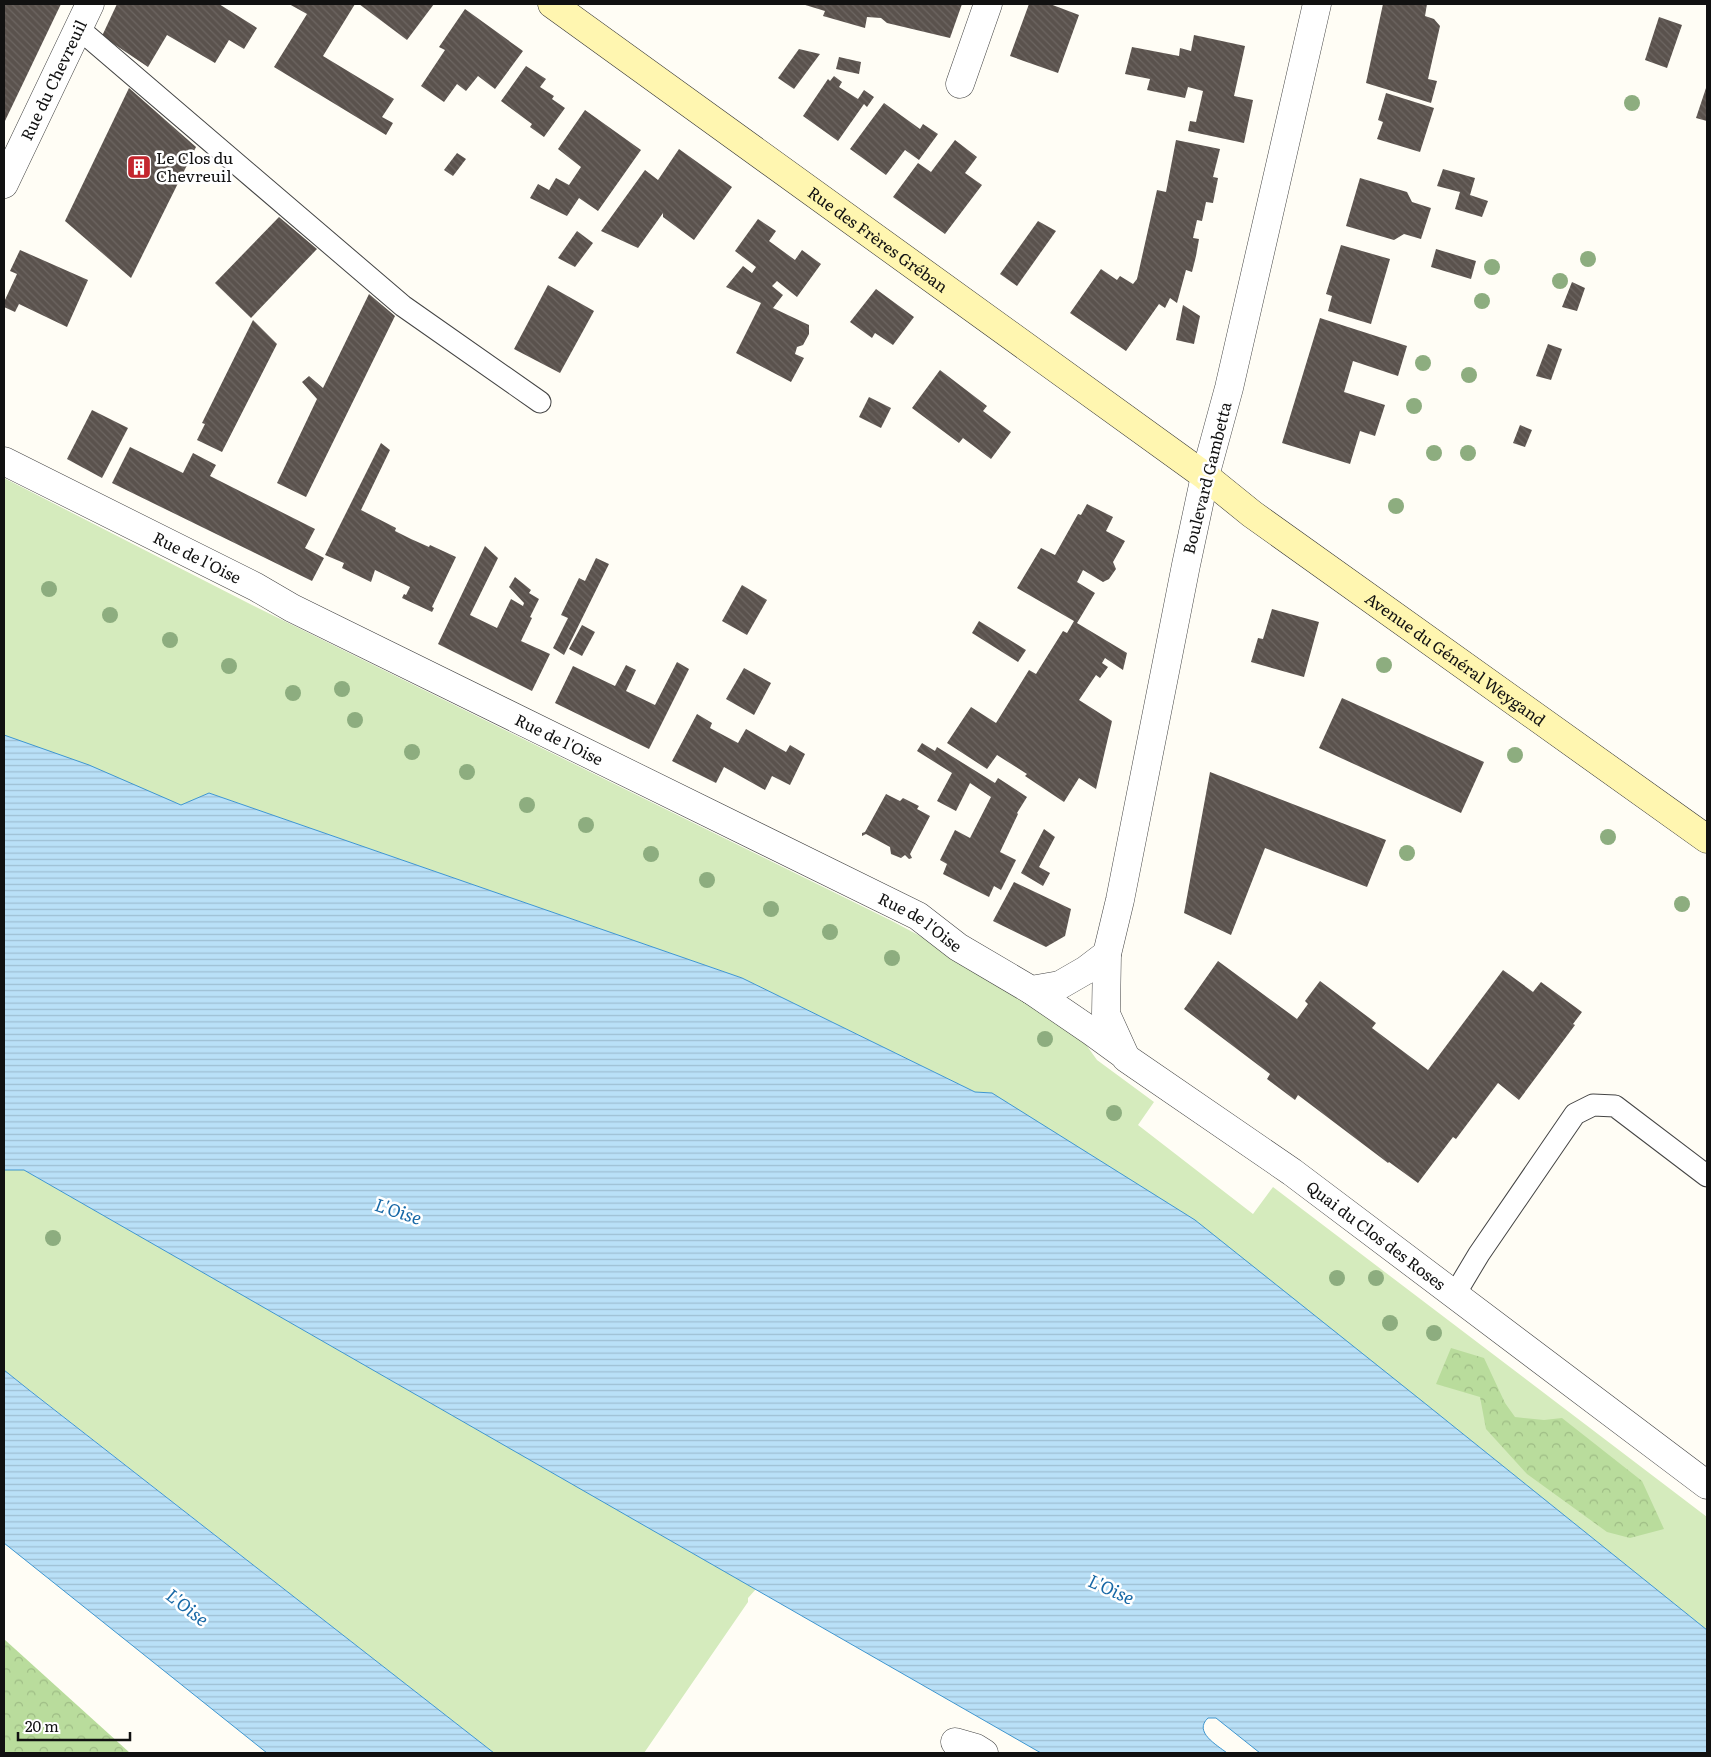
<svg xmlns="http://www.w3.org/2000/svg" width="1711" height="1757" font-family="Literata,serif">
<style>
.grass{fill:#d5ebbd}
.forest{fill:url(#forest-crowns)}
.water{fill:url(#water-rules);stroke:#3f96cf}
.building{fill:url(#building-back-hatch)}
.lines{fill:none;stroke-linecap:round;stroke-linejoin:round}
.service-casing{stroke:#444;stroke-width:23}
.minor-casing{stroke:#444;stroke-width:29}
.tertiary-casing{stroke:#444;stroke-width:29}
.secondary-casing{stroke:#333;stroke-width:29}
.service{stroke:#fff;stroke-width:21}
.minor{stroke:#fff;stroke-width:28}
.tertiary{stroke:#fff;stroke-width:28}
.secondary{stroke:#fff6b0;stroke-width:28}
.tree{fill:#8dad7f}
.labels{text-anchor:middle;stroke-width:5;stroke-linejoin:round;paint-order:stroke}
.street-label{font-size:16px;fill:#111;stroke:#fff}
.poi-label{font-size:16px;fill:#111;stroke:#fff;text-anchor:start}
.water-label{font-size:18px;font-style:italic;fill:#1768a6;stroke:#fff}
</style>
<defs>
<pattern id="forest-crowns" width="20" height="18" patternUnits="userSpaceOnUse" patternTransform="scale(1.25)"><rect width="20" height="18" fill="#b9dc9c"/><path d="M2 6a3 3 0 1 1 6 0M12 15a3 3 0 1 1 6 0" fill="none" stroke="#9ebc85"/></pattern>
<pattern id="water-rules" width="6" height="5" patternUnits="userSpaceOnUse" patternTransform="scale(1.25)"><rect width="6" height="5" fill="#b9e0f7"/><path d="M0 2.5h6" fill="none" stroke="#9ebfd3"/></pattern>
<pattern id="building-back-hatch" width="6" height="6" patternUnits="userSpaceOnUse" patternTransform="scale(1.25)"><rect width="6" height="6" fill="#5a524d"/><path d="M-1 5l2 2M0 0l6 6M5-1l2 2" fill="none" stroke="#6d6662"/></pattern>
</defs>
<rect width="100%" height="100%" fill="#fffdf5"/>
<g class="grass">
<path d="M4,478L250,604L892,921L952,953L1077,1032L1097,1060L1154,1102L1138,1125L1253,1214L1273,1187L1707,1517V1630L1427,1405L992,1093L975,1092L742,978L209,793L182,805L4,740Z"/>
<path d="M4,1170H24L756,1589L748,1598V1602L644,1753H494L4,1370Z"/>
</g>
<g class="forest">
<path d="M1451,1348L1484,1358L1505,1403L1515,1417L1544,1420L1562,1418L1642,1481L1664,1529L1630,1538L1607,1532L1527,1474L1486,1429L1480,1397L1436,1384Z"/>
<path d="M4,1639L130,1753H4Z"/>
</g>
<g class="water">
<path d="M4,735L89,765L181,805L209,793L742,978L975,1092L992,1093L1195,1220L1427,1405L1707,1630V1753H1260L1216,1718H1208C1193,1732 1217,1745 1227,1753H1041L24,1170H4Z"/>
<path d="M4,1370L29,1390L494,1753H267L4,1543Z"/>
</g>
<g class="building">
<path d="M4,4H61L4,123Z"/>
<path d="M117,4H219L257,28L244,49L229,40L215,63L167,35L148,67L102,36Z"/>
<path d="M289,4H355L323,56L394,99L382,117L393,123L386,135L274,67L307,14Z"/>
<path d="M359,4H434L407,40Z"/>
<path d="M802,4H962L950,38L887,23L881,18L867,17L865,28L823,16L825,11Z"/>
<path d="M1029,4H1050L1079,15L1058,73L1010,56Z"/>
<path d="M1383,4H1427L1425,16L1434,19L1440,26L1428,79L1437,81L1431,103L1366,83Z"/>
<path d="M465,9L523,51L495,89L478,76L466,91L457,84L444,102L421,86L445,50L439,47Z"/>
<path d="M1659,17L1682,25L1667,68L1645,60Z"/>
<path d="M1194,35L1245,46L1234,96L1253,100L1244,143L1188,131L1190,121L1196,122L1203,91L1188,87L1185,98L1147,90L1150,79L1125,74L1132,47L1179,56L1180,48L1191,51Z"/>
<path d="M799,49L820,54L794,89L778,78Z"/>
<path d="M839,57L861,62L859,74L836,69Z"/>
<path d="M526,66L546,79L540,87L554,96L552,99L565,108L544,137L530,127L532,124L501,101Z"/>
<path d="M834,76L842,82L839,87L858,99L864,90L874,97L867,107L864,104L838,141L803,116L828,79L830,81Z"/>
<path d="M1707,85V121L1696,118Z"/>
<path d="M129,88L196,147L131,278L65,221Z"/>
<path d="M1386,93L1434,108L1420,152L1377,139L1383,122L1378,120Z"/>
<path d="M884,103L920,129L923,124L938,134L919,160L905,150L886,175L850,149Z"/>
<path d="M585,110L641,150L598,211L579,198L567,216L530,198L538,184L549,190L556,178L569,185L581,167L558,149Z"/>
<path d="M955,140L977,157L965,173L982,185L945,234L893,197L918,163L931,172Z"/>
<path d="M1176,140L1220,149L1213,177L1218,178L1213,203L1206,202L1202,221L1197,220L1193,238L1199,239L1196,256L1192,272L1186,270L1177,303L1170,298L1165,308L1159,304L1126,351L1070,313L1101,269L1117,280L1120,276L1133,284L1137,279L1157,190L1166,192Z"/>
<path d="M679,149L732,187L694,240L663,217V213L638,248L601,231L645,170L658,180Z"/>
<path d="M457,153L466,159L453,176L444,170Z"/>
<path d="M1443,169L1475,178L1470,195L1488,201L1482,217L1455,209L1460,192L1437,186Z"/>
<path d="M1360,178L1407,192L1412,202L1431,208L1421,239L1404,234L1394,240L1346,226Z"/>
<path d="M279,217L317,249L251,318L215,283Z"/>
<path d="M758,219L776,231L769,241L795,260L802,250L821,264L797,297L777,281L772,286L783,295L773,308L809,325V334L803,345L797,347L795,354L804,358L791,382L736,353L761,303L726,287L743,266L752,273L756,267L735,251Z"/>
<path d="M1038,221L1056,231L1017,286L1000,274Z"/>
<path d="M577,231L593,243L575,267L558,258Z"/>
<path d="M1341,245L1390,259L1371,324L1328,311L1332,296L1326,294Z"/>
<path d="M1436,249L1476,261L1471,279L1431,267Z"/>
<path d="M20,250L88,280L67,327L19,304L15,312L4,307V302L17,274L10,271Z"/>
<path d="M1572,282L1585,288L1577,311L1562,307Z"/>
<path d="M548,285L594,311L560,373L514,349Z"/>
<path d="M876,289L914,317L893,345L875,333L872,338L850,322Z"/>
<path d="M369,294L395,316L306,497L277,483L317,399L302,382L309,376L323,388Z"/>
<path d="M1183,305L1200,316L1194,344L1176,340Z"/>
<path d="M1320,318L1407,346L1398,376L1353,361L1344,392L1385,405L1375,436L1360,431L1350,464L1282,443Z"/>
<path d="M253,320L277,344L222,452L197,440L205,424L202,423Z"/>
<path d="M1548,344L1562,349L1551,380L1536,376Z"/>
<path d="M940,370L987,406L983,411L1011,432L991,459L963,438L959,443L912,408Z"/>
<path d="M869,397L891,408L881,428L859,417Z"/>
<path d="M92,410L128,428L102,478L67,459Z"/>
<path d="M1520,425L1532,430L1525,447L1513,443Z"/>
<path d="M381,443L390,450L361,510L396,528L395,531L411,539L429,547L430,545L456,557L432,607L434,608L432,612L402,598L404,594L406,595L410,587L375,570L371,582L342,568L344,563L325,555Z"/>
<path d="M130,447L183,473L193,453L216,465L210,476L315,529L305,548L324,558L312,581L112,483Z"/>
<path d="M1087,504L1113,517L1106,531L1125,541L1113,562L1116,569L1109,579L1103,582L1083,570L1077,582L1095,593L1077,623L1127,653L1123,670L1105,658L1102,663L1108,667L1100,678L1096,675L1079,700L1112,721L1096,789L1079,778L1064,802L1025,776L1027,774L997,755L987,769L947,743L971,707L996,723L1029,670L1036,674L1063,631L1067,633L1074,621L1017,588L1041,548L1055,555L1078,514L1081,515Z"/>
<path d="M485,546L498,558L470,615L497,628L511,599L523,606L524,603L509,587L515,577L531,590L529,593L539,599L530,617L532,618L521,641L550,654L532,691L438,644Z"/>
<path d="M596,558L609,564L564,655L553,648L568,618L561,615L579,578L585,581Z"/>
<path d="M742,585L767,600L747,635L722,621Z"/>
<path d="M1272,609L1319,622L1304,677L1251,662L1258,638L1263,639Z"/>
<path d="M979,621L1026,650L1018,662L972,633Z"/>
<path d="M582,625L595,632L582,656L569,649Z"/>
<path d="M677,662L689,669L649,749L555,703L573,666L615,686L626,665L636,670L626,691L655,705Z"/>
<path d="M744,668L771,683L754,715L726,699Z"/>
<path d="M1342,698L1484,762L1461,813L1319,748Z"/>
<path d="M697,714L712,723L710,728L738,743L746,729L786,752L790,745L805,754L790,785L772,776L765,790L724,767L716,783L672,761Z"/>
<path d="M922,743L935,751L937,747L995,783L998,778L1027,797L1017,813L1018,814L1000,852L1016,860L1001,890L994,886L989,897L943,874L947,864L940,860L955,830L970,838L991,797L970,783L956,811L937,801L952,773L917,751Z"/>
<path d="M1210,772L1386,840L1367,887L1265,848L1231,935L1184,913Z"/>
<path d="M886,794L900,801L903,798L919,806L917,809L930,816L910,854L912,858L909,859L905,855L901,858L891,854L890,847L866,834L862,836V833L865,832Z"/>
<path d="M1044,829L1055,837L1039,867L1050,873L1043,886L1021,873Z"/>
<path d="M1014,882L1071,909L1065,936L1046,947L993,921Z"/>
<path d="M1218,961L1297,1019L1308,1004L1305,1001L1320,981L1376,1023L1372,1028L1428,1070L1503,970L1533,992L1541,982L1582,1012L1573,1024L1575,1025L1519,1100L1498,1083L1456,1139L1453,1137L1418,1183L1389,1162L1388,1163L1298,1095L1295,1100L1267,1079L1270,1074L1184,1009Z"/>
</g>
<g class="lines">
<defs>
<g id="service">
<path d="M78,28L403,306L540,402"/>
<path d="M1455,1294L1479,1254L1575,1114L1593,1105L1615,1106L1707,1176"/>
</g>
<g id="minor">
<path d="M960,84L988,4"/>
<path id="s1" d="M4,184L90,4"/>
<path d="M955,1742L976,1748L984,1753"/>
</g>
<g id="tertiary">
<path id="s2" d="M1317,4L1229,388L1205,476L1186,565L1120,900L1107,954L1106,1014L1126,1058L1292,1172L1707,1485"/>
<path id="s3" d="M4,461L256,587L292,608L918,916L958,947L1031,990L1060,985L1086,970L1107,954"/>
<path d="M1031,990L1091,1031L1124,1055"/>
</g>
<g id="secondary">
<path id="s4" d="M552,4L1205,476L1252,514L1707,839"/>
</g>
</defs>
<use href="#service" class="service-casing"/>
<use href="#minor" class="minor-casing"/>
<use href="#tertiary" class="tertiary-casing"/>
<use href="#secondary" class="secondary-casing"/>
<use href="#service" class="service"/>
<use href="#minor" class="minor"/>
<use href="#tertiary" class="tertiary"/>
<use href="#secondary" class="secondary"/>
</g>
<g class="tree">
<circle cx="1632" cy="103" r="8"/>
<circle cx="1588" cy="259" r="8"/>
<circle cx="1492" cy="267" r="8"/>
<circle cx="1560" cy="281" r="8"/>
<circle cx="1482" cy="301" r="8"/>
<circle cx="1423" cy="363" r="8"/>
<circle cx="1469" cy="375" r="8"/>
<circle cx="1414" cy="406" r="8"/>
<circle cx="1434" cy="453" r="8"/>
<circle cx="1468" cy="453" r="8"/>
<circle cx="1396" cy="506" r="8"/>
<circle cx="49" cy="589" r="8"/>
<circle cx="110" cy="615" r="8"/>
<circle cx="170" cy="640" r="8"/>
<circle cx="1384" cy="665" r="8"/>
<circle cx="229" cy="666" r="8"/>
<circle cx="342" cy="689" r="8"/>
<circle cx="293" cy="693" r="8"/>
<circle cx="355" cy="720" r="8"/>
<circle cx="412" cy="752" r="8"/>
<circle cx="1515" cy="755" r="8"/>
<circle cx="467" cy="772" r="8"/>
<circle cx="527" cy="805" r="8"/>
<circle cx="586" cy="825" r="8"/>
<circle cx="1608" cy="837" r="8"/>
<circle cx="1407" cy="853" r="8"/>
<circle cx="651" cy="854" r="8"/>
<circle cx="707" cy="880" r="8"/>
<circle cx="1682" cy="904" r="8"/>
<circle cx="771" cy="909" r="8"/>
<circle cx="830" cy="932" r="8"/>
<circle cx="892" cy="958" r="8"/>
<circle cx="1045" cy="1039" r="8"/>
<circle cx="1114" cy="1113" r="8"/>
<circle cx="53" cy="1238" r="8"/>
<circle cx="1337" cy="1278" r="8"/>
<circle cx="1376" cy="1278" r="8"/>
<circle cx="1390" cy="1323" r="8"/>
<circle cx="1434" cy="1333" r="8"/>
</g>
<defs>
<symbol id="building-square" viewBox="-11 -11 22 22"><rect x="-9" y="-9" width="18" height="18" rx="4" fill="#c4262e" stroke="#fff"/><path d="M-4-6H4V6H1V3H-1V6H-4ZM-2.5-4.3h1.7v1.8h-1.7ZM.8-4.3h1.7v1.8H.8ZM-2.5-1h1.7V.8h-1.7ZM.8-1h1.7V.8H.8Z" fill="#fff"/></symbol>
</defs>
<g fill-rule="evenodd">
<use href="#building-square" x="125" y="153" width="28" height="28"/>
</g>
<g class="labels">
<g class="street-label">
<text dy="6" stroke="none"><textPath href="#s1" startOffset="115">Rue du Chevreuil</textPath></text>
<text dy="6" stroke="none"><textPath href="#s4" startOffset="402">Rue des Frères Gréban</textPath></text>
<text transform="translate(1207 478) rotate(-76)" y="6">Boulevard Gambetta</text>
<text dy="6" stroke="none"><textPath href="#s3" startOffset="216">Rue de l'Oise</textPath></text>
<text dy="6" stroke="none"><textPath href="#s4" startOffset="1116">Avenue du Général Weygand</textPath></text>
<text dy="6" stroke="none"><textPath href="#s3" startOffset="621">Rue de l'Oise</textPath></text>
<text dy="6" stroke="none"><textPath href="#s3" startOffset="1026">Rue de l'Oise</textPath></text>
<text dy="6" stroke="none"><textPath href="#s2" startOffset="1388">Quai du Clos des Roses</textPath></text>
</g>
<g class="poi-label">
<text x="156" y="164">Le Clos du<tspan x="156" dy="18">Chevreuil</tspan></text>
</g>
<g class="water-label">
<text transform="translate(398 1212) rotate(18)" y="6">L'Oise</text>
<text transform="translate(1111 1590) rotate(24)" y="6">L'Oise</text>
<text transform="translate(187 1608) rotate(38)" y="6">L'Oise</text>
</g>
</g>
<rect width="1711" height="1757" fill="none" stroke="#111111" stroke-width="10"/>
<path d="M18 1732v8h112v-8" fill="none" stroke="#111111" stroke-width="2.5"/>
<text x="25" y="1732" font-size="15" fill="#111111" stroke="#ffffff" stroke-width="4" paint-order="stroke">20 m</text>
</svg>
